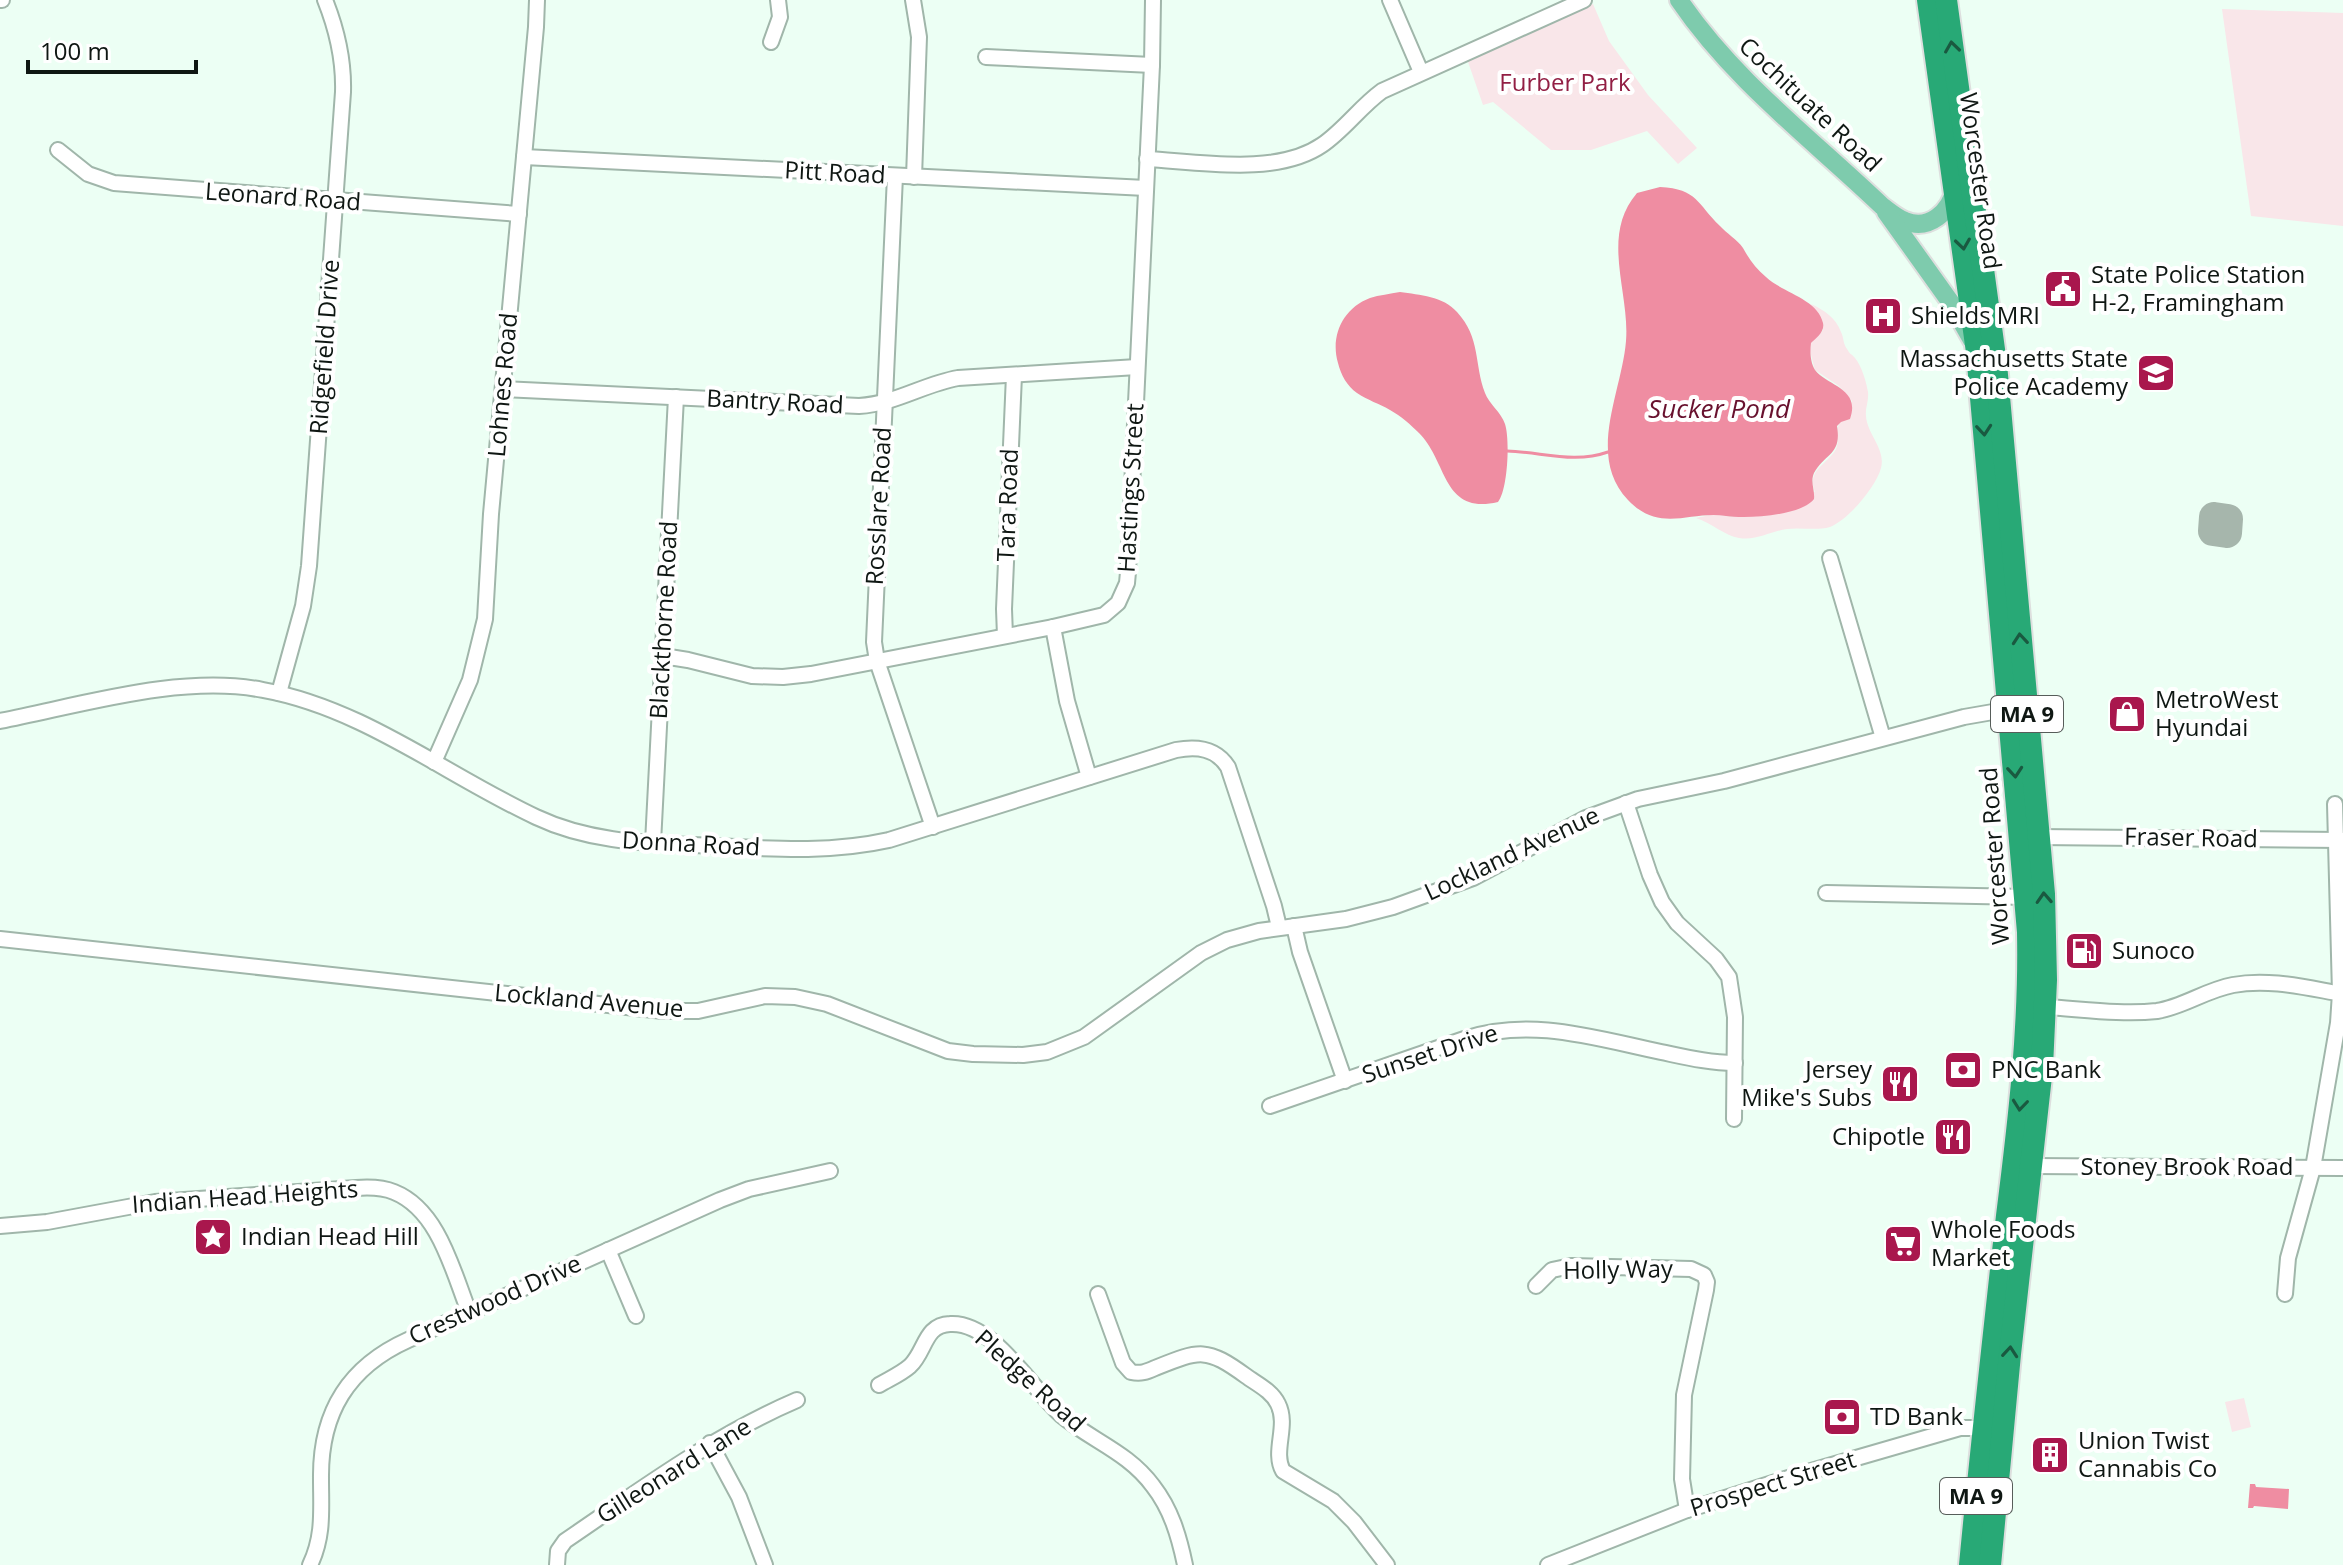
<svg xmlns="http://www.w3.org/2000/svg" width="2343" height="1565" font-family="'Open Sans',sans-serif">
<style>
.green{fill:#f9e6e9}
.water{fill:#ef8da2}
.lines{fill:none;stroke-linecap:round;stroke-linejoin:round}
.stream{stroke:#ef8da2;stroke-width:3}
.taxiway{stroke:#a6b6ac;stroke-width:30}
.minor-casing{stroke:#a0b6aa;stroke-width:18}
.major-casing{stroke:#dddfde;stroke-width:22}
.highway-casing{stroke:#dddfde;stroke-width:26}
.minor{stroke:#fff;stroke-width:14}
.major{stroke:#7ecbad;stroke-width:18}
.highway{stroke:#28a976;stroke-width:22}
.oneway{stroke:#1a5940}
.labels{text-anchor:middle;stroke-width:8;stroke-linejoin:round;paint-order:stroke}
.shield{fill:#fff;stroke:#575d5a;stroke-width:2}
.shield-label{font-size:22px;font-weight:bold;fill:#0f1713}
.park-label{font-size:24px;fill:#921f44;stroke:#fff}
.street-label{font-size:24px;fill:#0f1713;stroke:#fff}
.poi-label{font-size:24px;fill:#0f1713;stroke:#fff;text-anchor:start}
.water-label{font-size:26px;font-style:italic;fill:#68112e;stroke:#fff}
</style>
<rect width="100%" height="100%" fill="#ecfff4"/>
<g class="green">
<path d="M1593,4L1609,41L1648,95L1697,148L1678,164L1647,131L1591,150H1551L1493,102L1483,105L1467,59Z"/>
<path d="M2222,9L2343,13V226L2251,216Z"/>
<path d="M1811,304C1824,310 1836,318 1841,332C1844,338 1843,344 1847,349C1852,357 1849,351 1855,358C1862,367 1866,381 1868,392C1869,401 1865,408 1866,416C1867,434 1886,449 1881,468C1876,487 1848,520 1830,527C1816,531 1801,527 1787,529C1771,531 1757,541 1739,538C1725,536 1712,523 1696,518L1715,514L1731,517L1815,492C1806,470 1827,465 1836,449C1840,440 1836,431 1839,424C1842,416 1848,409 1852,401L1839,386L1815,370L1810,351L1811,343L1823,330L1820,316Z"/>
<path d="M2244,1398L2251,1427L2232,1432L2225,1402Z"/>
</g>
<g class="water">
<path d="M1660,187C1698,189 1697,204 1720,226C1727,234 1737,239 1743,248C1749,259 1756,269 1766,277C1783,293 1818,299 1823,323C1825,332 1816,338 1811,343C1810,351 1810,362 1815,370C1827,386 1861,388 1850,419L1841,422L1837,426C1842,455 1825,453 1814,473C1810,482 1815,490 1814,499C1801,516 1747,519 1726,516C1691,510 1660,534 1628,500C1586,456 1622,392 1626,341C1630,292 1600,236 1637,193Z"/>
<path d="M1400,292C1420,295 1443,296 1457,312C1481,338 1474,364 1485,393C1489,404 1501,412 1505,424C1510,439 1508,489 1498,502C1442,515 1448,462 1419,433C1411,425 1401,416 1390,410C1380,404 1367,400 1357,393C1347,386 1341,375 1338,363C1330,336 1343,308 1370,298C1379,295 1390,294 1400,292Z"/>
<path d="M2250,1484H2255L2256,1487L2289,1489L2288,1509L2254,1506L2253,1508H2248Z"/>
</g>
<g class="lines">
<path class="stream" d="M1507,451C1542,452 1574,464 1608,452"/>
<path class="taxiway" d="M2214,517L2228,519L2227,533L2213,531Z"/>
<defs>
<g id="minor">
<path d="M0,0H2"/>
<path d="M913,0L919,37L914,177"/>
<path d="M1390,0L1421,72"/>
<path d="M771,42L780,17L778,0"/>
<path d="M986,57L1152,65"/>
<path d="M58,150L88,174L114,183L519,214"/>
<path d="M524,157L1146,188"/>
<path d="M1147,159C1200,162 1277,176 1322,145C1344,130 1360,107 1382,91L1584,0"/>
<path d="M895,176L874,642L877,661L933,827"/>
<path d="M503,389L859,406C895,404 924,384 958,378L1137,367"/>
<path d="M1830,558L1883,738"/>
<path d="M1053,627L1067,701L1089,777"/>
<path d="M1005,636L1004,609L1014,375"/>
<path d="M663,656L688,660L752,676L783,677L811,674L1053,627L1104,615L1118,603L1127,583L1128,572L1152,65L1153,0"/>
<path d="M279,693L303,606L309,566L343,92C344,59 337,30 325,0"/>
<path d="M0,721C82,705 181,674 263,690C363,708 446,775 536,817C593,844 653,843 714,846C774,849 831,853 889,840L1176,750C1197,746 1216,748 1228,767L1274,906L1279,927"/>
<path d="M434,762L470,680L485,619L491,514L536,27L537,0"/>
<path d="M1626,803L1650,875L1662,902L1677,923L1716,959L1729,977L1735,1017L1734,1119"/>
<path d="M2038,837L2343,840"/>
<path d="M653,843L676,397"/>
<path d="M1826,893L2026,897"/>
<path d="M1294,926L1300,952L1345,1081"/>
<path d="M0,939L663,1011H698L765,996L795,997L827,1004L948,1051L973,1054L1023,1055L1047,1052L1084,1037L1201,953L1227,940L1259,931L1346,919L1393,907L1473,878L1586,818L1638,799L1724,781L1964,717L2010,709"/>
<path d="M2046,1007C2081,1009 2122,1015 2157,1011C2183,1007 2206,990 2233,985C2269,978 2307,988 2343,994"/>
<path d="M1270,1106L1464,1039C1531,1017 1594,1038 1661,1052C1685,1057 1709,1063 1735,1063"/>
<path d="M2031,1166L2343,1168"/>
<path d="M0,1226L47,1222L155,1202L356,1188C369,1187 382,1187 394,1192C439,1210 453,1272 469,1312"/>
<path d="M608,1250L636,1316"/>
<path d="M1536,1286L1552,1270L1571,1266L1691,1269L1704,1275L1707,1282L1706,1290L1684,1395L1682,1479L1687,1510"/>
<path d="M1098,1294L1123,1363L1131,1372C1141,1374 1146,1372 1155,1368C1200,1350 1206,1347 1246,1376C1257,1384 1272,1391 1278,1404C1289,1426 1272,1451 1283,1471L1333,1501L1354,1522L1387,1565"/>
<path d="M2285,1294L2288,1258L2313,1168L2338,1023L2340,993L2335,804"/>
<path d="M879,1385C889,1379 901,1374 910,1366C926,1351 924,1325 950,1324C993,1321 1032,1389 1061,1415C1092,1441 1128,1452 1153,1486C1171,1509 1179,1536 1185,1565"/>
<path d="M710,1443L739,1497L765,1565"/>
<path d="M310,1565C324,1536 321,1510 321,1479C320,1413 348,1367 408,1340L720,1200L749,1189L830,1171"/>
<path d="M557,1565L558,1551L565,1541C640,1490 713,1436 797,1400"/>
<path d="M1548,1565L1687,1510L1801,1474L1960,1428H1990"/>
</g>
<g id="major">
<path d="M1679,0C1734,81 1812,139 1882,206C1889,211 1897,218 1905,221C1929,231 1950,212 1955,189"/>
<path d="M1886,212L1951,303L1972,340"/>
</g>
<g id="highway">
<path d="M1928,0L1977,352L2028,932C2030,1027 2019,1121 2007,1216C1994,1332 1981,1448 1970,1565"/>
<path d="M1946,0L1996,364L2044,894L2046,980L2042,1067L2010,1354L1990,1565"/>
</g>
</defs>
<use href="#minor" class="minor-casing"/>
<use href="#major" class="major-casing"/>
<use href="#highway" class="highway-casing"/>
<use href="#minor" class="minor"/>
<use href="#major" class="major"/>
<use href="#highway" class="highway"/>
</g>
<defs><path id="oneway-chevron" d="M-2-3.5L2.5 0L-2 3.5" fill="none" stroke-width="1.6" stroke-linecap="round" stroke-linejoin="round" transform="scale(2)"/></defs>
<g class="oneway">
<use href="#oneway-chevron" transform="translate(1952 47) rotate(-98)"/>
<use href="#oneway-chevron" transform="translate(1963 244) rotate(82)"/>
<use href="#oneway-chevron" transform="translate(1984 430) rotate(85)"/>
<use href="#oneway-chevron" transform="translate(2020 639) rotate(-95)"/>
<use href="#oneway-chevron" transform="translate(2015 772) rotate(85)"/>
<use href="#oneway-chevron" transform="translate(2044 898) rotate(-93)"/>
<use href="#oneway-chevron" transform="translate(2020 1105) rotate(96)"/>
<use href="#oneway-chevron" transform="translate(2010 1352) rotate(-85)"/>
</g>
<defs>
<symbol id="civic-square" viewBox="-11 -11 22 22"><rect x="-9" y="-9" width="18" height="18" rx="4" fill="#a9174d" stroke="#fff"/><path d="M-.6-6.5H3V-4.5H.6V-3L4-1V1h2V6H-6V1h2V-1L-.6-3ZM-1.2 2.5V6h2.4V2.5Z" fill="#fff"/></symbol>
<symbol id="hospital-square" viewBox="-11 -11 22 22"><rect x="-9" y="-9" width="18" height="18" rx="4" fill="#a9174d" stroke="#fff"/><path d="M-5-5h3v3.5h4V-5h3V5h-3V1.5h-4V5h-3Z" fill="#fff"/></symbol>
<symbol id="school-square" viewBox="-11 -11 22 22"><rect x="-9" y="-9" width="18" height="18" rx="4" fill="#a9174d" stroke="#fff"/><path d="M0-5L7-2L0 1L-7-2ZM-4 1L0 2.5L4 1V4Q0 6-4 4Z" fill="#fff"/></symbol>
<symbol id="shop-square" viewBox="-11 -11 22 22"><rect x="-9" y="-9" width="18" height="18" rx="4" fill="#a9174d" stroke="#fff"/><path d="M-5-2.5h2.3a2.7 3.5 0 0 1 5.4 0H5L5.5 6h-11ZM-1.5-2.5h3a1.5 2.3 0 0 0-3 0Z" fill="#fff"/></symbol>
<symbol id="fuel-square" viewBox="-11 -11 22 22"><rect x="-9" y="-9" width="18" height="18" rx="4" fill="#a9174d" stroke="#fff"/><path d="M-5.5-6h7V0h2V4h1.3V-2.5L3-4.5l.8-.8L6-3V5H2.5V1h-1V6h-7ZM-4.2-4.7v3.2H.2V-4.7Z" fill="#fff"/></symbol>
<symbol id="bank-square" viewBox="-11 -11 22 22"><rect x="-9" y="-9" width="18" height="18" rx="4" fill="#a9174d" stroke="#fff"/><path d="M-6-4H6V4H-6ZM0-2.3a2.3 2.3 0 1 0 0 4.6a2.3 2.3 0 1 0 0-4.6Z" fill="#fff"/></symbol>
<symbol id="restaurant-square" viewBox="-11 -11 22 22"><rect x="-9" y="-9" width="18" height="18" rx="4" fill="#a9174d" stroke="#fff"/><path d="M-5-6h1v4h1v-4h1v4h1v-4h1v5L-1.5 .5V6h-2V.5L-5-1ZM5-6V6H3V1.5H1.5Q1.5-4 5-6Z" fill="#fff"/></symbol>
<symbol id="sight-square" viewBox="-11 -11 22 22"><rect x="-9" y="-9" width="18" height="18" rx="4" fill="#a9174d" stroke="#fff"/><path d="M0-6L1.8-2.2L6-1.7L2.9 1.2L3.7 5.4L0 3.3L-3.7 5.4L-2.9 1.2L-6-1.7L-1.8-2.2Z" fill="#fff"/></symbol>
<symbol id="supermarket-square" viewBox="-11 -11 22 22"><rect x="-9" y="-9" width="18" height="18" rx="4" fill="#a9174d" stroke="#fff"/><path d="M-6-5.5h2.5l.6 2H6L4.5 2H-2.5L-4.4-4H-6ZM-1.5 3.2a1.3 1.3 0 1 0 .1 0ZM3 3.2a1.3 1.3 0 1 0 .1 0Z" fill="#fff"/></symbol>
<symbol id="building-square" viewBox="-11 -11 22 22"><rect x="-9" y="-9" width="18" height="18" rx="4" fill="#a9174d" stroke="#fff"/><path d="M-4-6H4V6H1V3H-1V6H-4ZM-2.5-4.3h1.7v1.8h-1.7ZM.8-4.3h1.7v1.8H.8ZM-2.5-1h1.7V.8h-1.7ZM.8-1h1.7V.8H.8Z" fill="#fff"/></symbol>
</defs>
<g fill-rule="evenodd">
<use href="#civic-square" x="2041" y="267" width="44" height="44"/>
<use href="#hospital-square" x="1861" y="294" width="44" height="44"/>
<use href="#school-square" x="2134" y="351" width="44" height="44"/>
<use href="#shop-square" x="2105" y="692" width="44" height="44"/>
<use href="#fuel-square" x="2062" y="929" width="44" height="44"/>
<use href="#bank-square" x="1941" y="1048" width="44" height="44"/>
<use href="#restaurant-square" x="1878" y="1062" width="44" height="44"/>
<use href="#restaurant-square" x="1931" y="1115" width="44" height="44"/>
<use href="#sight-square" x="191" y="1215" width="44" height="44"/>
<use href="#supermarket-square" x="1881" y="1222" width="44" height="44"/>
<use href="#bank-square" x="1820" y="1395" width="44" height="44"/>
<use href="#building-square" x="2028" y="1433" width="44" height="44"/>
</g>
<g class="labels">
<g class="shield">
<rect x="1991" y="696" width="72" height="36" rx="6"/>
<rect x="1940" y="1478" width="72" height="36" rx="6"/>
</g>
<g class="shield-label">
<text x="2027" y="722">MA 9</text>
<text x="1976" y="1504">MA 9</text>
</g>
<g class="park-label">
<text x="1565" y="91">Furber Park</text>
</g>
<g class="street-label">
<text transform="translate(1810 105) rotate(43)" y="8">Cochituate Road</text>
<text transform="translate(835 173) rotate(3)" y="8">Pitt Road</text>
<text transform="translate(1980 181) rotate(82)" y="8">Worcester Road</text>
<text transform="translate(283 197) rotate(4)" y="8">Leonard Road</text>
<text transform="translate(325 347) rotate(-86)" y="8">Ridgefield Drive</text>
<text transform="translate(503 385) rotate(-85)" y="8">Lohnes Road</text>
<text transform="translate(775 402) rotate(3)" y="8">Bantry Road</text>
<text transform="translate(1131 488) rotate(-87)" y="8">Hastings Street</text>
<text transform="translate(1008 505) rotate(-88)" y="8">Tara Road</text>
<text transform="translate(879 506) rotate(-87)" y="8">Rosslare Road</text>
<text transform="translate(664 620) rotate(-87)" y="8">Blackthorne Road</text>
<text transform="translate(2191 838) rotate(1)" y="8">Fraser Road</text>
<text transform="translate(691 844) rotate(3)" y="8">Donna Road</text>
<text transform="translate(1512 854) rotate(-25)" y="8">Lockland Avenue</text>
<text transform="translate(1995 856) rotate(-94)" y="8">Worcester Road</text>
<text transform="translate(589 1001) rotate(5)" y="8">Lockland Avenue</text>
<text transform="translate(1430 1054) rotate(-18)" y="8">Sunset Drive</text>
<text x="2187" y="1175">Stoney Brook Road</text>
<text transform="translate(245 1197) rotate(-4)" y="8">Indian Head Heights</text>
<text transform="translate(1618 1270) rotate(-1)" y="8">Holly Way</text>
<text transform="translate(495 1300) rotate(-24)" y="8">Crestwood Drive</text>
<text transform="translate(1030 1381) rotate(42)" y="8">Pledge Road</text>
<text transform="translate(674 1471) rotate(-32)" y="8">Gilleonard Lane</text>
<text transform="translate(1773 1484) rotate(-17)" y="8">Prospect Street</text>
</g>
<g class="poi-label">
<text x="2091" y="283">State Police Station<tspan x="2091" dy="28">H-2, Framingham</tspan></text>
<text x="1911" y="324">Shields MRI</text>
<text x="2128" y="367" text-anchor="end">Massachusetts State<tspan x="2128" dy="28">Police Academy</tspan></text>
<text x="2155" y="708">MetroWest<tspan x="2155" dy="28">Hyundai</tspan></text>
<text x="2112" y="959">Sunoco</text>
<text x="1872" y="1078" text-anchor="end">Jersey<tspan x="1872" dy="28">Mike's Subs</tspan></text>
<text x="1991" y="1078">PNC Bank</text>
<text x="1925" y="1145" text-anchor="end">Chipotle</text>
<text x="1931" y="1238">Whole Foods<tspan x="1931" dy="28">Market</tspan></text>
<text x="241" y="1245">Indian Head Hill</text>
<text x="1870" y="1425">TD Bank</text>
<text x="2078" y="1449">Union Twist<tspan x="2078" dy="28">Cannabis Co</tspan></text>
</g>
<g class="water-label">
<text x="1719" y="418">Sucker Pond</text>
</g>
</g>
<path d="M28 60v12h168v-12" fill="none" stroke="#0f1713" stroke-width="4"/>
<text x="40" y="60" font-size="24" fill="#0f1713" stroke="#ffffff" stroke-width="6" paint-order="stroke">100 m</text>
</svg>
